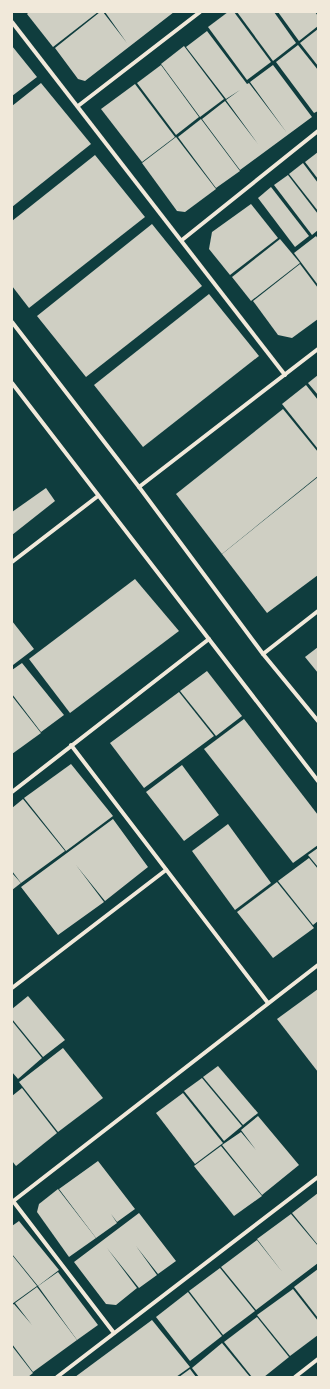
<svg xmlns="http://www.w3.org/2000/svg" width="330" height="1389" font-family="Lato,sans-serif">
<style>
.building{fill:#cfcfc3}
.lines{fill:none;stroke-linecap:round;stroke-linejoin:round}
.minor{stroke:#f1e9da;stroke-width:4}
</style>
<rect width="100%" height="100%" fill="#0f3d3e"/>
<g class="building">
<path d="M29,12H98L53,47L27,14Z"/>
<path d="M100,12H103L127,43L105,12H174L85,81L78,79L55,48Z"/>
<path d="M228,12H234L271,62L247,80L208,27Z"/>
<path d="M237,12H274L296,43L273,61Z"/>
<path d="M278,12H315L318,16V26L299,41Z"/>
<path d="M318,29V66L300,43Z"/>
<path d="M207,31L247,84L249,83L287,133L250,82L273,65L312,117L240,170L202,119L225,101L258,144L226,100L240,90L226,99L186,47Z"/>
<path d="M298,45L318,70V111L314,113L276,62Z"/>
<path d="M12,46L37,77L12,96Z"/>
<path d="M184,46L224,99L200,117L161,64Z"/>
<path d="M161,65L199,117L176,135L137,83Z"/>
<path d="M41,83L91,144L12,207V106Z"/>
<path d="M135,84L175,137L142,162L101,109Z"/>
<path d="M201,119L240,171L216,188L178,137Z"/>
<path d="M176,137L216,189L185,212L177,211L142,163Z"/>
<path d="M318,152V179L305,162Z"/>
<path d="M95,155L145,217L29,308L12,286V221Z"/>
<path d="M303,163L318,183V211L289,174Z"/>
<path d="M288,175L318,214V230L312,235L274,185Z"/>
<path d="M271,187L309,236L295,247L258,198Z"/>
<path d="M251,204L278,238L230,275L209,249L212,232Z"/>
<path d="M152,224L202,286L86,377L37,316Z"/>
<path d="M316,236L318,239V285L294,253Z"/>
<path d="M280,239L300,263L251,301L232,277Z"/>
<path d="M300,264L318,288V319L292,338L278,335L253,301Z"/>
<path d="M209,294L259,356L143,447L94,385Z"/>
<path d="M318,375V395L308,383Z"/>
<path d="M306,385L318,400V449L282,404Z"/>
<path d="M283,409L318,452V476L222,554L176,494Z"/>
<path d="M318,477V575L267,613L222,554Z"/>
<path d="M46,488L55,501L12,535V512Z"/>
<path d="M135,579L179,631L70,713L29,659Z"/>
<path d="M12,621L34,649L13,665L12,664Z"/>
<path d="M318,647V673L305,657Z"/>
<path d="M22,663L64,715L41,732L12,694V670Z"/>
<path d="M207,671L242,716L216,736L180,691Z"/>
<path d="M179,692L214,736L144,788L110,743Z"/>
<path d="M12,696L41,733L12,754Z"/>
<path d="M244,719L318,815V845L293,863L204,749Z"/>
<path d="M71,764L113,816L66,851L24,798Z"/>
<path d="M182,765L219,815L184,841L146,792Z"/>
<path d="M23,799L65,851L21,883L12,871V808Z"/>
<path d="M113,819L148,867L105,901L76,865L104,902L58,935L21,887Z"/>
<path d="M228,824L271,883L235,910L192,851Z"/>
<path d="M318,848V867L308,855Z"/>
<path d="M309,858L318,869V921L313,925L278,881Z"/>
<path d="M12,873L21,883L12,890Z"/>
<path d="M277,882L314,928L273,958L237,912Z"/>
<path d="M318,989V1072L277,1019Z"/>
<path d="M28,996L65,1040L43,1057L12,1019V1009Z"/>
<path d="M12,1021L42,1058L18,1079L12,1072Z"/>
<path d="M63,1048L103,1098L58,1132L19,1082Z"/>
<path d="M218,1066L258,1113L243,1125L203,1077Z"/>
<path d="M202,1078L242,1126L224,1141L184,1091Z"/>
<path d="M22,1088L57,1133L16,1166L12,1161V1096Z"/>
<path d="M183,1093L223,1143L195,1164L156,1113Z"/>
<path d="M258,1116L299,1165L262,1195L222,1145L241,1132L256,1150L241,1130Z"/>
<path d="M221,1146L262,1196L234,1216L194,1166Z"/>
<path d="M98,1161L135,1209L117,1222L111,1214L117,1223L96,1238L59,1189Z"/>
<path d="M58,1189L96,1238L69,1257L37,1212L39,1204Z"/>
<path d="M318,1193V1245L292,1213Z"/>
<path d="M139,1213L176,1261L158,1274L136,1246L157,1275L139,1288L107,1248L137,1288L116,1305L106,1304L74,1262Z"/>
<path d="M291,1214L318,1246V1263L256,1310L221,1267L257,1240L283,1273L257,1239Z"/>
<path d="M19,1221L59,1270L38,1286L12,1254V1226Z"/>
<path d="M12,1255L37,1286L12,1304Z"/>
<path d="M220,1268L255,1311L223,1335L189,1291Z"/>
<path d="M318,1269V1318L294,1287Z"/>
<path d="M58,1272L98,1325L77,1340L38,1286Z"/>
<path d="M37,1287L77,1340L33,1372L12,1344V1305L14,1304L32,1325L15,1303Z"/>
<path d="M293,1289L318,1321V1335L290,1356L257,1315Z"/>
<path d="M188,1292L222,1336L190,1361L156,1317Z"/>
<path d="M257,1317L289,1357L264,1377H252L224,1342Z"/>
<path d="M152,1320L190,1367L176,1377H75Z"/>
<path d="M222,1343L250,1377H199L192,1368Z"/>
<path d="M12,1346L33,1373L28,1377H12Z"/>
<path d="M190,1369L196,1377H179Z"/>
</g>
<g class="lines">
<g class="minor">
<path d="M12,22L285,375"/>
<path d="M78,106L200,12"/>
<path d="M182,240L318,131"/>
<path d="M12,322L139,487L263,654L318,721"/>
<path d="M12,383L318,781"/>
<path d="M139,487L318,349"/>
<path d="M12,562L98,496"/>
<path d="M263,654L318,611"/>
<path d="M71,745L268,1003"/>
<path d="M12,792L209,639"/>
<path d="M12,988L166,870"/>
<path d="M13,1201L114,1333"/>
<path d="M12,1202L318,965"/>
<path d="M57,1377L318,1177"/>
<path d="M295,1377L318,1359"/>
</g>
</g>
<rect width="330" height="1389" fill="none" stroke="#f1e9da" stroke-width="26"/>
</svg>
